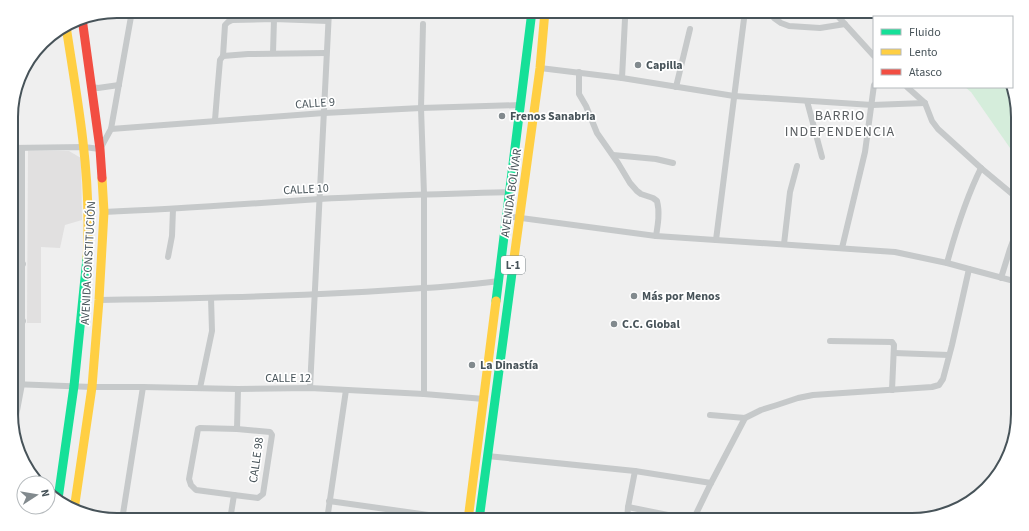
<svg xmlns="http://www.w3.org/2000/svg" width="1029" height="531" font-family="'Source Sans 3',sans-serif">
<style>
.education{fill:#e1e0e0}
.green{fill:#d5eddb}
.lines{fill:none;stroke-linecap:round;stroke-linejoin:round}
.street{stroke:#c6c9ca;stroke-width:6}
.fast{stroke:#16e098;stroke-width:9}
.slow{stroke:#ffcf43;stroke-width:9}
.jam{stroke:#f24e42;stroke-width:9}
.poi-dot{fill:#828a8e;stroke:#fff;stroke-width:1.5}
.labels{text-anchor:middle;stroke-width:3.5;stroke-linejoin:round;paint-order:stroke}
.shield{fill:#fff;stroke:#7e878b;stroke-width:1}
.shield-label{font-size:11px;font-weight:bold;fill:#475359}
.poi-label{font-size:12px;font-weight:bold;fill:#475359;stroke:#fff;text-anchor:start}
.street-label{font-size:12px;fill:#475359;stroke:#fff}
.quarter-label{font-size:14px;letter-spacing:1px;fill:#5b5f62;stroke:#fff}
.rim{fill:none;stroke:#475359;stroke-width:2}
</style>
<rect width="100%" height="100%" fill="#efefef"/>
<path class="education" d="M28,151H69L81,158L82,220L65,225L60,248L41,247V323H27Z"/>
<g class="green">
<path d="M882,11H912L938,17H889Z"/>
<path d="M965,87H1011L1017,103V158L971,92Z"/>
</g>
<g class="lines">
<g class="street">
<path d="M770,11L774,18L781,23L789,26L820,28L845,24"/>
<path d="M833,11L874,56"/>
<path d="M423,24L421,108L424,194V394"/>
<path d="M273,53L274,19"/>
<path d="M223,56L225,25L228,22L232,20L274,19L328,21"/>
<path d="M25,67H27"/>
<path d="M540,68L622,78L734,96L872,105L925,103"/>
<path d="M579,72V94L586,106L597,133L618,163L630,183L637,191L641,194L653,198L657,201C660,212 658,224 656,236"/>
<path d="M622,78L625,19L626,11"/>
<path d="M92,87L98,88L119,85"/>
<path d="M676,87L690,29"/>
<path d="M907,87L925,103L932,121L938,129L981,168L1017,198"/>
<path d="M807,101L822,157"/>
<path d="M215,120L217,95L220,60L223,56L248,54L326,53"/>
<path d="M111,129L324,113L421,108L521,105"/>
<path d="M11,148L84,147L100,149L111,129L132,11"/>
<path d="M613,155L656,159L673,163"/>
<path d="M11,205H22"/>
<path d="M104,212C176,209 247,204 319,199C382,195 446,194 509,192"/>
<path d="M506,216L656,236L895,252L947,263L969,269L1018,282"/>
<path d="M716,240L745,11"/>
<path d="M784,244L790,192L797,166"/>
<path d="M842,248L865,152L874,85"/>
<path d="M168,257L172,236L173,209"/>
<path d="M947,263C956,230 966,198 981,168"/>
<path d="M12,264H23"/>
<path d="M1001,278L1010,249L1017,230"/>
<path d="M99,300C207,298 315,296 423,288C448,287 474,284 499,281"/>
<path d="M12,321H23"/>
<path d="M830,341L892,342L894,345L892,390"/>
<path d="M894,353L949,355"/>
<path d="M12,384L92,387H143L238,389L310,388L424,394L484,399"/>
<path d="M200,388L212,331L211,298"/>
<path d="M310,388L329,11"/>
<path d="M710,415L745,418L761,410L777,405L798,398L813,395L932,387L939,385L943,379L952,345L969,269"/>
<path d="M13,432L22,384V148"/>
<path d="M487,456L635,471L711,483"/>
<path d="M234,495L258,498L263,494L272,435L270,432L237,429"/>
<path d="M329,501L464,520"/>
<path d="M628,507L688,519L691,518L695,516L711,483L745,418"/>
<path d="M122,520L143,387"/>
<path d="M230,520L234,495L196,490L191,485L189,479L198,429L200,428L237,429L238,389"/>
<path d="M327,520L346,390"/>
<path d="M627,520L628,507L635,471"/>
</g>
<g class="fast">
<path d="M496,301L532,11"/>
<path d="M58,499L74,386L87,258"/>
<path d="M479,520L514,258"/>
</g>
<g class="slow">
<path d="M66,26C76,92 88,155 88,221C88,234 88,246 87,258"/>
<path d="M514,258L540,68L545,11"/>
<path d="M74,510L92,387L99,300L104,212L102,178"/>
<path d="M468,520L496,301"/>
</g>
<path class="jam" d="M82,18L100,149L102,178"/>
</g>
<g class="poi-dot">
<circle cx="638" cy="65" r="4"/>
<circle cx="502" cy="116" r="4"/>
<circle cx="634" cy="296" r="4"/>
<circle cx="614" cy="324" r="4"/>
<circle cx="472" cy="365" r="4"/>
</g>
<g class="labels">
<rect class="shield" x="501" y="256" width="24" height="18" rx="3"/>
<g class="shield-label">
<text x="513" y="269">L-1</text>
</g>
<g class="poi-label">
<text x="646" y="69">Capilla</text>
<text x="510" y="120">Frenos Sanabria</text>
<text x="642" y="300">Más por Menos</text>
<text x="622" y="328">C.C. Global</text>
<text x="480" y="369">La Dinastía</text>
</g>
<g class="street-label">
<text transform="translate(315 103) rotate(-4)" y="4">CALLE 9</text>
<text transform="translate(306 189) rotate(-3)" y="4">CALLE 10</text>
<text transform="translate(511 193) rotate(-82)" y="4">AVENIDA BOLÍVAR</text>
<text transform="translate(88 263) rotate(-87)" y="4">AVENIDA CONSTITUCIÓN</text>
<text x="288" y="382">CALLE 12</text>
<text transform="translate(256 460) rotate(-82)" y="4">CALLE 98</text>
</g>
<g class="quarter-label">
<text x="840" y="120">BARRIO<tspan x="840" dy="16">INDEPENDENCIA</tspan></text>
</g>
</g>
<path d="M0 0H1029V531H0ZM117 18H912A99 99 0 0 1 1011 117V414A99 99 0 0 1 912 513H117A99 99 0 0 1 18 414V117A99 99 0 0 1 117 18Z" fill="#fff" fill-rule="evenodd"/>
<path class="rim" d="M117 18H912A99 99 0 0 1 1011 117V414A99 99 0 0 1 912 513H117A99 99 0 0 1 18 414V117A99 99 0 0 1 117 18Z"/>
<rect x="873" y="16" width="140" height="72" fill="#ffffff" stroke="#b5babd"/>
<rect x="881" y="29" width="20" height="6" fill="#16e098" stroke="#b5babd"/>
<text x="909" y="36" font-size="12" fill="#475359">Fluido</text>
<rect x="881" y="49" width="20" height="6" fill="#ffcf43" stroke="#b5babd"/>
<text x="909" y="56" font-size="12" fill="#475359">Lento</text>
<rect x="881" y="69" width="20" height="6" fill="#f24e42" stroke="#b5babd"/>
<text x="909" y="76" font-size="12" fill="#475359">Atasco</text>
<g transform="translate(36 495) rotate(78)"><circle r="19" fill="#ffffff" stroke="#b5babd"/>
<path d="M0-3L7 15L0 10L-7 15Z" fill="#828a8e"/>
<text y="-6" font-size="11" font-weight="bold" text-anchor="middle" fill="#475359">N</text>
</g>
</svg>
